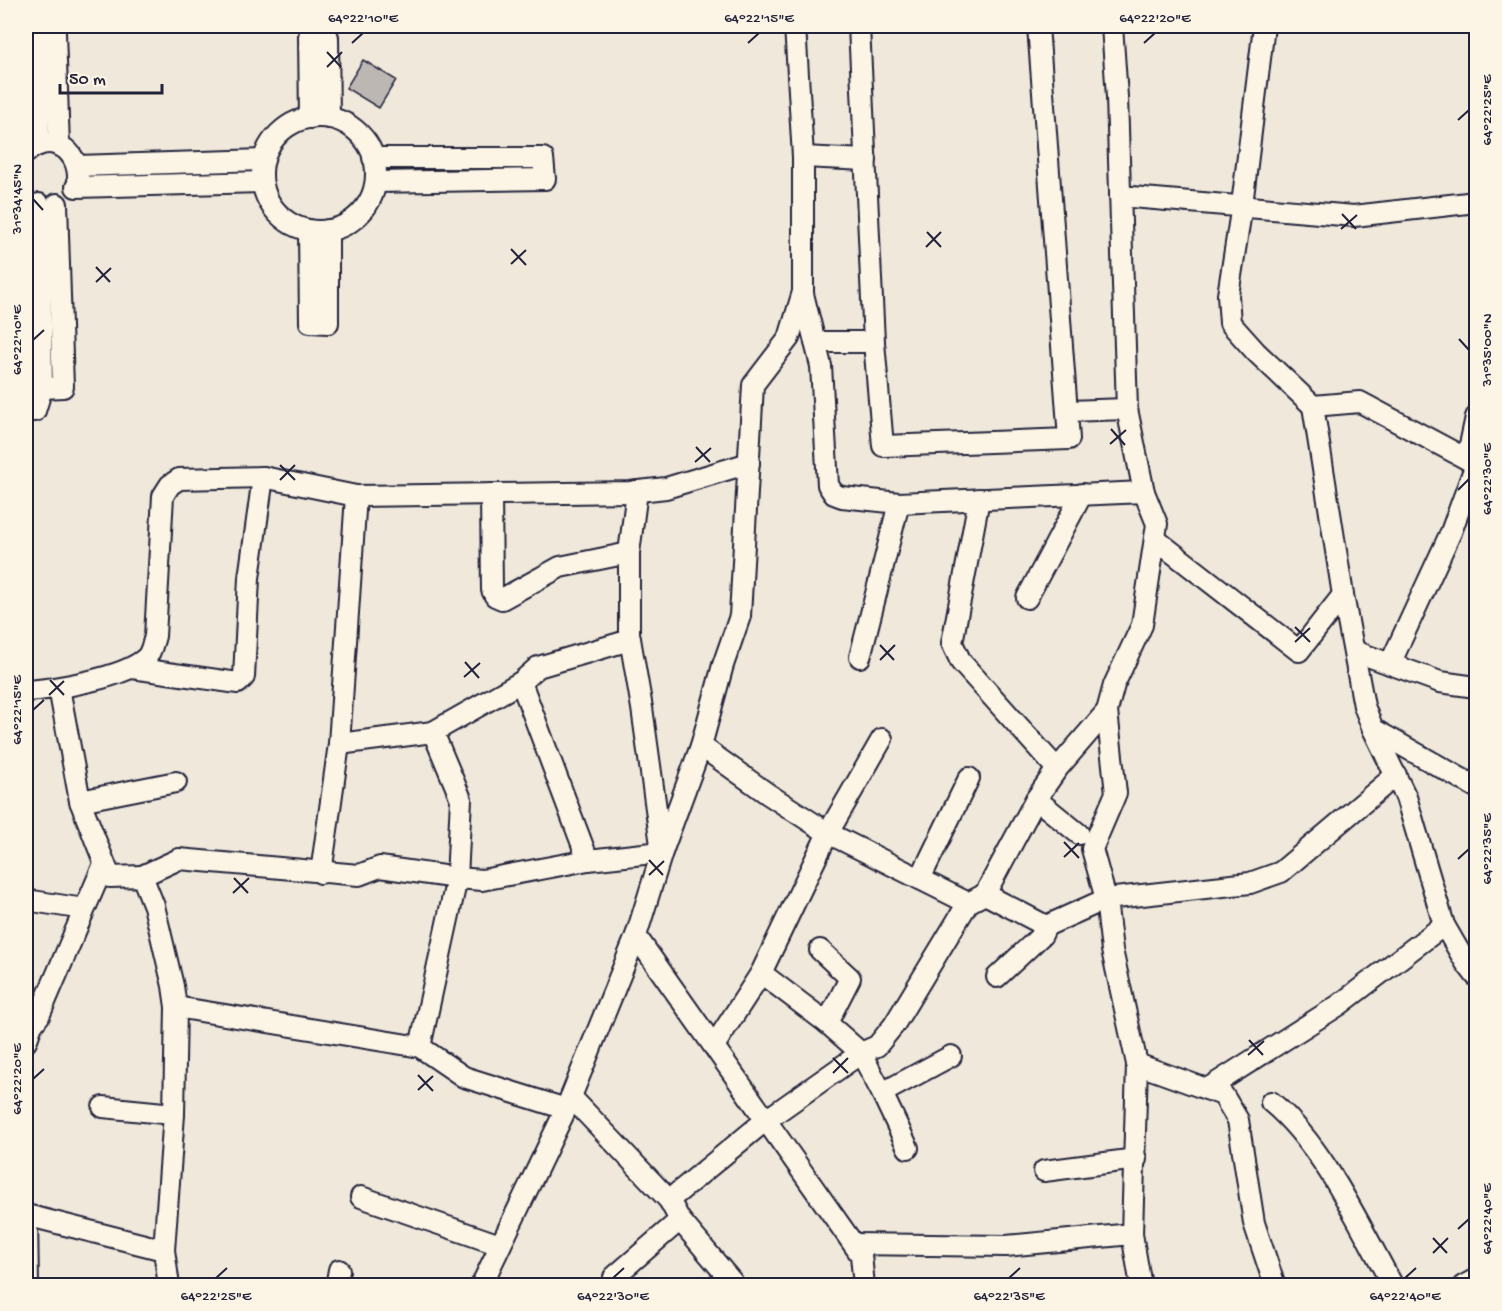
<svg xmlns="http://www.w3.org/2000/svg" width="1502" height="1311" font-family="'Gochi Hand',sans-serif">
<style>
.building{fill:#bcb7b3;stroke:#22223b;stroke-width:1.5}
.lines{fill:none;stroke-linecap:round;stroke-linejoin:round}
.minor-casing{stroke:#22223b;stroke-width:24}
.minor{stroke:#fcf5e5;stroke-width:20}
.ticks{fill:none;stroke:#22223b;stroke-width:2}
.neatline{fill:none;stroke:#22223b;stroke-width:2}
.ticks-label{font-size:15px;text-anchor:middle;fill:#22223b}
</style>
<rect width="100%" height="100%" fill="#efe8db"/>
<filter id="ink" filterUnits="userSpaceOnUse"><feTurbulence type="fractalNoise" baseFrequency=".0167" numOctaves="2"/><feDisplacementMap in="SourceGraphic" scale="12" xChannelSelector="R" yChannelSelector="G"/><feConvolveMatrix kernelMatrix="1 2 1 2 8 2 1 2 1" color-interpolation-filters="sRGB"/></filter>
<g filter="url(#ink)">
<path class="building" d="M363,60L396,80L379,108L346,88Z"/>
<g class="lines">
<defs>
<g id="minor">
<path d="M53,26L55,33L59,146"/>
<path d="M859,26L874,342L883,446L1069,439L1038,26"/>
<path d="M1112,26L1117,97L1127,409L1144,492L1157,524L1142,625L1114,685L1107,711L1116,793L1092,849L1106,899L1112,950L1137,1064L1132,1234L1141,1286"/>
<path d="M1264,26L1242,205L1228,295L1230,323L1256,352L1313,406L1360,402L1476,464"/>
<circle cx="319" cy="174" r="57"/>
<path d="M310,118L309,36L328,37L329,118"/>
<path d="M39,145L37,29L39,26"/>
<path d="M26,153C50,131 79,149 78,179"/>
<path d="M803,157L866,160"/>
<path d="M373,158H543L545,179L376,182"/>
<path d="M77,166L264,160"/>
<path d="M76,187L262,182"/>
<path d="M1120,196L1354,216L1476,202"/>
<path d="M309,230L310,322L328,323V230"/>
<path d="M803,294L821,366L828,485L834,494L842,497L899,503L1144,492"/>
<path d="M815,342H874"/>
<path d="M42,388L63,387L57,204"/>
<path d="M1313,406L1343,595L1364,706L1373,729L1406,797L1444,925L1466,963L1476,976"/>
<path d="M26,411H35L42,388L39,204"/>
<path d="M1068,411L1127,409"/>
<path d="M1467,459L1476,417"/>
<path d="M491,494L492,590L495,596L502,599L560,567L629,553"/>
<path d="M979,499L952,643L961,662L1057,769"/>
<path d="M1155,539L1299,651L1343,595"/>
<path d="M1027,598L1082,494"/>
<path d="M1354,651L1440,682L1476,687"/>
<path d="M860,657L899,503"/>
<path d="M1390,664L1451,532L1476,464"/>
<path d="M132,668L238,683L244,677L249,578L263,477"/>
<path d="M521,682L588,860"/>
<path d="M59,688L80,801L110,877L142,876L154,906L173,986L176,1007L174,1114L164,1250L169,1286"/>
<path d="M26,691C56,689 124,678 146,658C151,653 153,643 155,636L163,496L170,485L179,479L263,477L356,496L630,492L666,488L749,463"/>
<path d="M1373,729L1476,787"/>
<path d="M339,744L433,732L521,682L538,667L630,640"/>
<path d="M701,746L768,794L828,833L968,903L985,894L1046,926L1106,899L1250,883L1281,872L1396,775"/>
<path d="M1036,799L1079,834"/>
<path d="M80,801L176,782"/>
<path d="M321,873L339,744L356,496"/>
<path d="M142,876L179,859L359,875L380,867L457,878L482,880L588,860L662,852L642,708L629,633V553L637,491"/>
<path d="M920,879L969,778"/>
<path d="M985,894L1036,799L1057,769L1107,711"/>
<path d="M26,900L84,909"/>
<path d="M636,936L861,1255L864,1286"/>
<path d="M820,950L850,978L827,1023"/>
<path d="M761,973L827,1023L861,1053L882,1093L908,1148"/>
<path d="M997,977L1042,935L1046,926"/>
<path d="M176,1007L420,1047L464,1077L566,1109"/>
<path d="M26,1042L32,1025L39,1016L104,864"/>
<path d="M714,1046L761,973L828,833L882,739"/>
<path d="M420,1047L457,878L461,799L433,732"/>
<path d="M1137,1064L1223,1095L1238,1120L1254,1223L1275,1286"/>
<path d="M1207,1089L1339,1005L1444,925"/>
<path d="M882,1093L951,1056"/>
<path d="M571,1097L669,1200L680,1220L733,1283"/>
<path d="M1271,1102C1323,1145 1360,1226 1393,1286"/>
<path d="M103,1107L174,1114"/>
<path d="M1044,1171L1136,1159"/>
<path d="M361,1197L500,1245"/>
<path d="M669,1200L766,1120L861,1053L877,1046L894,1025L968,903"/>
<path d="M26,1215L164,1250"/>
<path d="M27,1216L28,1286"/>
<path d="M854,1244L1006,1246L1132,1234"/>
<path d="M336,1286L339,1270"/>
<path d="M481,1286L566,1109L636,936L662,852L701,746L723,665L740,616L753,385L789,338L803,292V157L795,26"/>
<path d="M621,1286L614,1277L680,1220"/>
<path d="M1463,1286L1476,1279"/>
</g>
</defs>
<use href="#minor" class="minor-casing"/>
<use href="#minor" class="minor"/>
</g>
</g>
<path class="ticks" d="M352,43L363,33M748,43L759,33M1144,43L1155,33M327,52L341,67M327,67L342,52M1458,120L1469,110M33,199L43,210M1342,214L1356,229M1341,229L1357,215M927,232L941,247M926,247L941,232M511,249L526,265M511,264L526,250M96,267L110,282M96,282L111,268M1459,339L1469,350M33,340L44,330M1111,429L1125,445M1110,444L1126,430M696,447L710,462M695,462L711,448M280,465L295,480M280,480L295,465M1458,490L1469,479M1295,627L1310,642M1295,642L1310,628M880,645L894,660M880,660L895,645M465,662L479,678M464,677L480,663M50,680L64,695M49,695L64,681M33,710L44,700M1064,842L1079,858M1064,857L1079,843M1458,859L1469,849M649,860L663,875M649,875L664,861M234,878L248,893M233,893L249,878M1249,1040L1263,1055M1248,1055L1264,1041M833,1058L848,1073M833,1073L848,1058M418,1075L433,1091M33,1079L44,1069M418,1090L433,1076M1458,1229L1469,1219M1433,1238L1447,1253M1433,1253L1448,1238M216,1278L227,1268M613,1278L624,1268M1009,1278L1020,1268M1405,1278L1416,1268"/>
<rect width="1502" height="1311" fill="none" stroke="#fcf5e5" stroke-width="66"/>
<path d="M60 84v9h102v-9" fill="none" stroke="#22223b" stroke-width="3"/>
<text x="69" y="84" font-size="18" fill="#22223b" stroke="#fcf5e5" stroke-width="4.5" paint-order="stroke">50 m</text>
<rect x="33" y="33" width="1436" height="1245" class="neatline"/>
<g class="ticks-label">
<text x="363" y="22">64°22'10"E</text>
<text x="759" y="22">64°22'15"E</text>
<text x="1155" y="22">64°22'20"E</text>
<text transform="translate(1486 110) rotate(-90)" y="5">64°22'25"E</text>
<text transform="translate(16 199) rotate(-90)" y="5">31°34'45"N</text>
<text transform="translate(16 340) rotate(-90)" y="5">64°22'10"E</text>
<text transform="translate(1486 350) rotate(-90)" y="5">31°35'00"N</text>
<text transform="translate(1486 479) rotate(-90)" y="5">64°22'30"E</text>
<text transform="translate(16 710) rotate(-90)" y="5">64°22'15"E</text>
<text transform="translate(1486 849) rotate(-90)" y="5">64°22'35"E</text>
<text transform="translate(16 1079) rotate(-90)" y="5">64°22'20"E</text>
<text transform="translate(1486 1219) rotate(-90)" y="5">64°22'40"E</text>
<text x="216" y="1300">64°22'25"E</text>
<text x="613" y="1300">64°22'30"E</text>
<text x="1009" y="1300">64°22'35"E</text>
<text x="1405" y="1300">64°22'40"E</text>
</g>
</svg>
